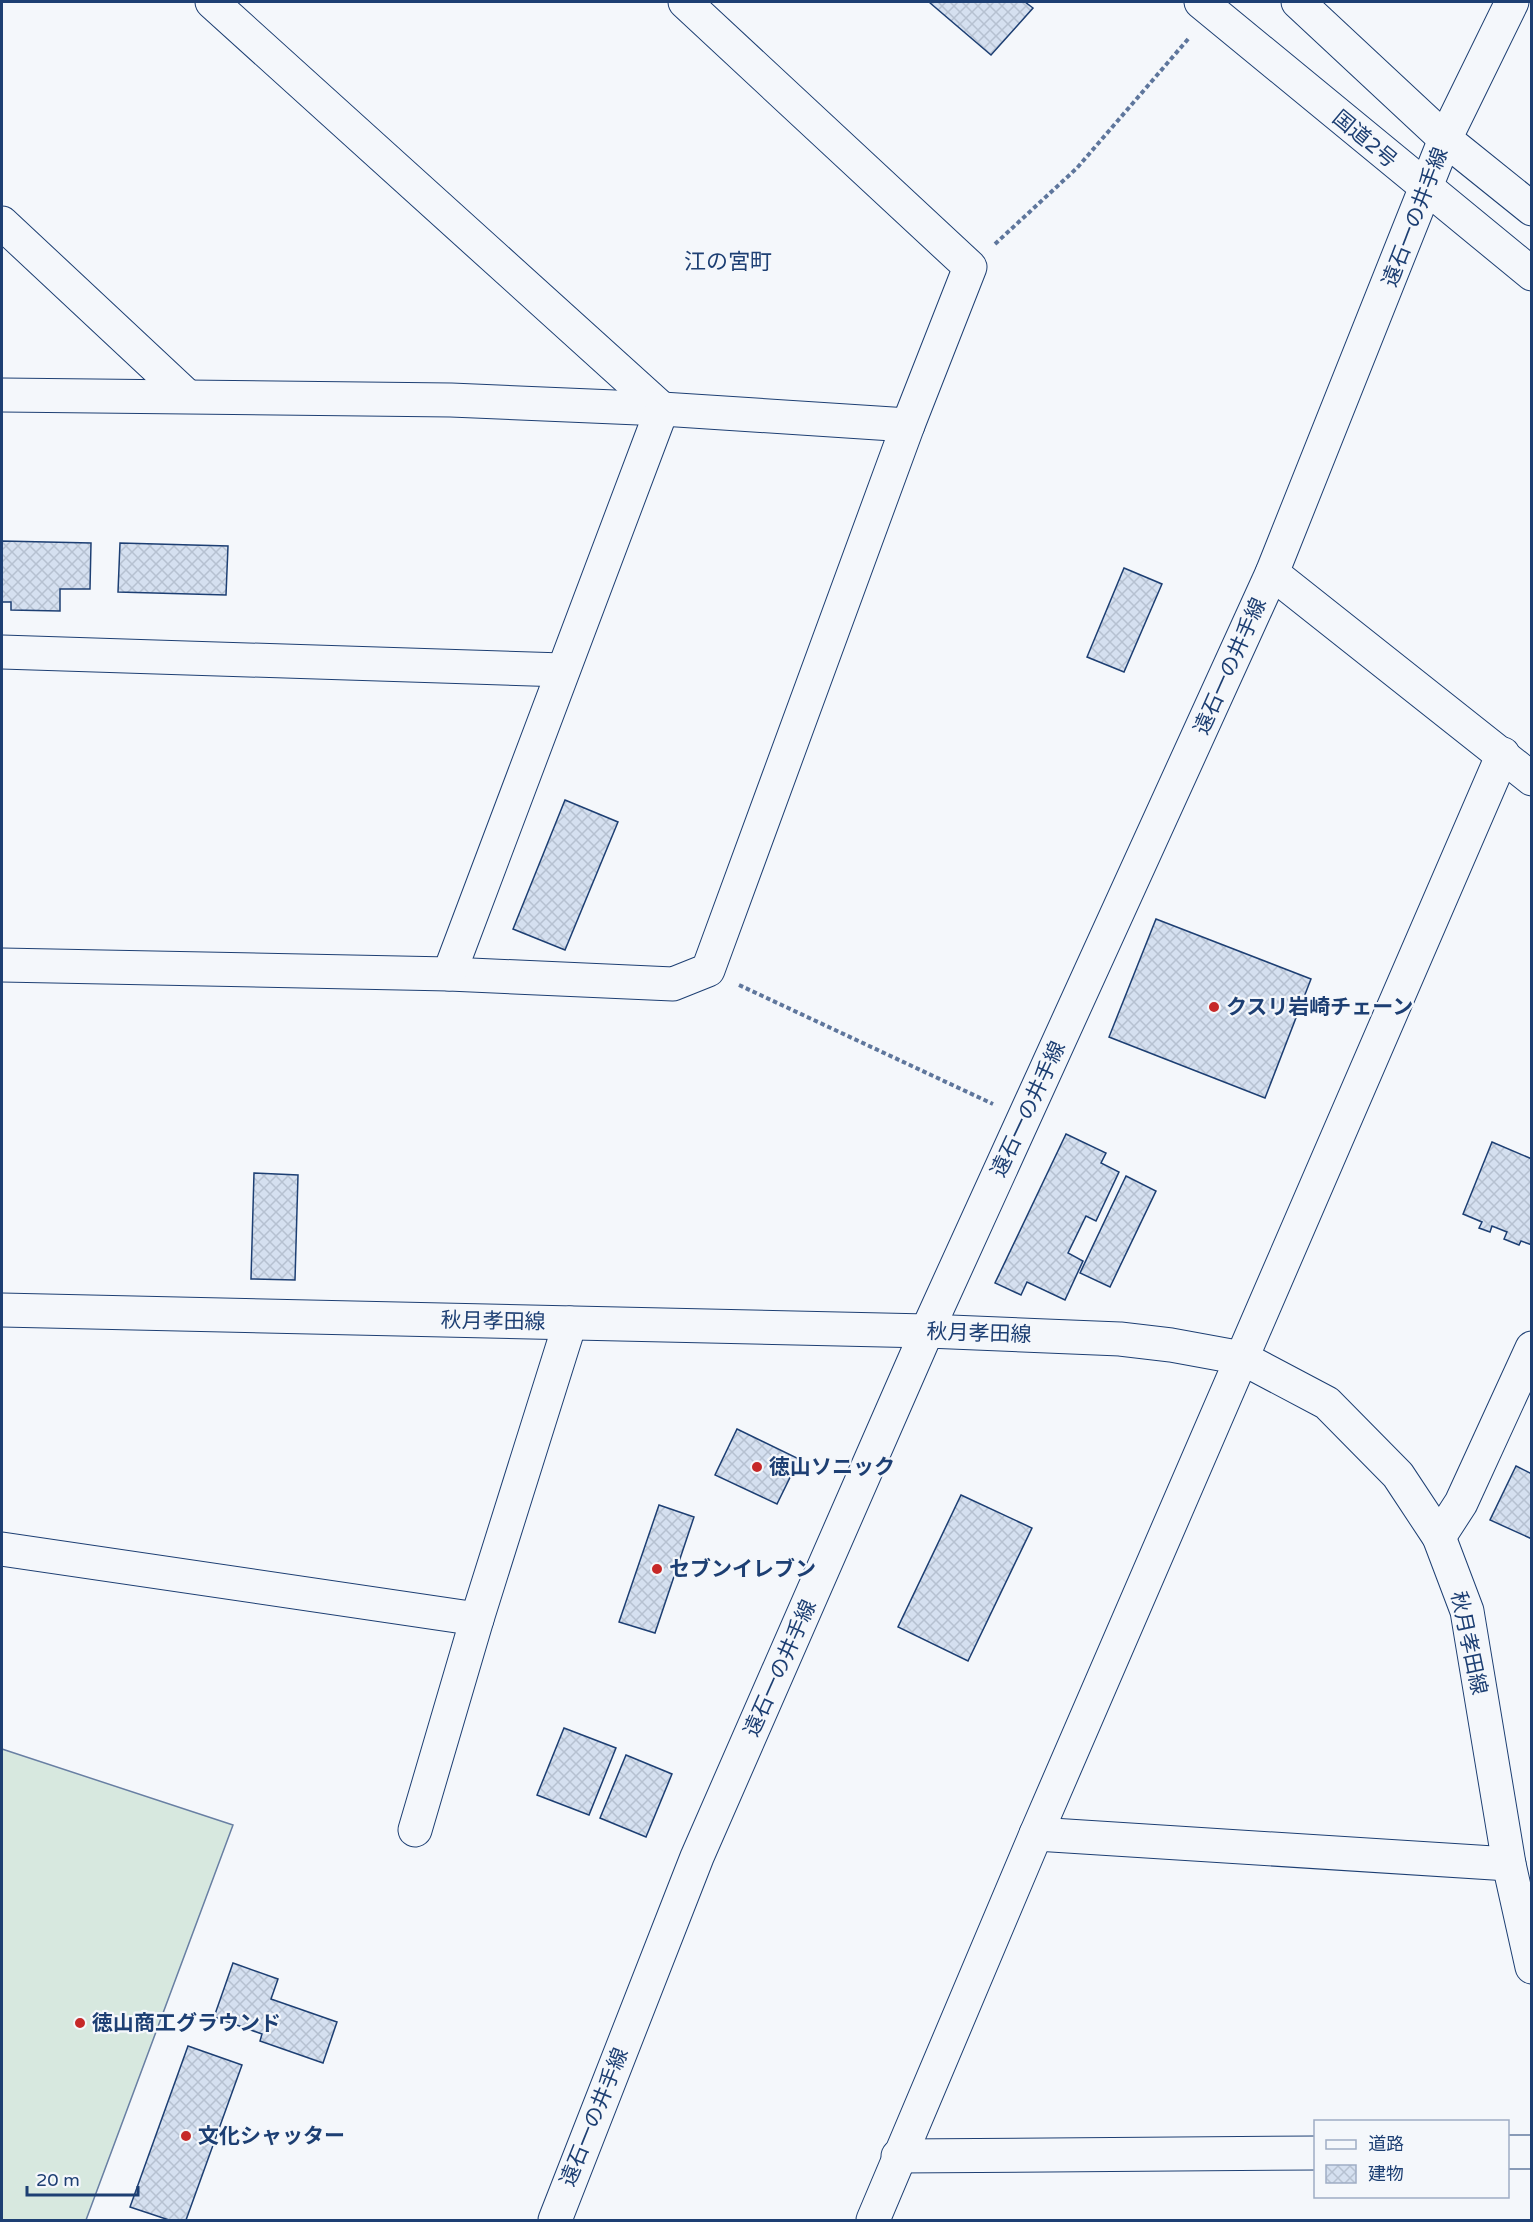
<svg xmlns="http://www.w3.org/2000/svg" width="1533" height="2222" font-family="'Varela Round','Noto Sans JP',sans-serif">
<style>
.pitch{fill:#d7e8df;stroke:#687fa3;stroke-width:1.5}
.building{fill:url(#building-cross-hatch);stroke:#1d3f73;stroke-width:1.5}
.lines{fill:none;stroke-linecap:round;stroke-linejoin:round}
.minor-casing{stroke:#1d3f73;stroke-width:35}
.tertiary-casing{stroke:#1d3f73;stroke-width:35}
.trunk-casing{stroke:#1d3f73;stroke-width:35}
.path{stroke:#5e769c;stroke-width:4;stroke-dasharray:4.5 3;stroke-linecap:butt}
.minor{stroke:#f4f7fb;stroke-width:33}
.tertiary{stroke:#f4f7fb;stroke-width:33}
.trunk{stroke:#f4f7fb;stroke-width:33}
.poi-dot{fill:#c62828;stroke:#f4f7fb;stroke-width:2}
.labels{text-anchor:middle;stroke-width:4.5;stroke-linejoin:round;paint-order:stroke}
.street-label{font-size:21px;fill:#1d3f73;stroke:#f4f7fb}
.poi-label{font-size:21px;font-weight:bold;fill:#1d3f73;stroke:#f4f7fb;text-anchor:start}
.neighbourhood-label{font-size:22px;fill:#1d3f73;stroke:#f4f7fb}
</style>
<defs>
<pattern id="building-cross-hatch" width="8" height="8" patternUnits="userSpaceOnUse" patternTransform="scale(1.5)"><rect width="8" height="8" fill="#d5e0f0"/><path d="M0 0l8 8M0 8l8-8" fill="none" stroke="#b6c1d1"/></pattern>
</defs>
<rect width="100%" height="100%" fill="#f4f7fb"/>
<path class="pitch" d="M2,1749L233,1825L86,2220H2Z"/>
<g class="building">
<path d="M929,2H1025L1033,8L991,55Z"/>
<path d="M2,541L91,543L90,589H60V611L11,610V602H2Z"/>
<path d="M120,543L228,546L226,595L118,592Z"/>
<path d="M1124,568L1162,584L1124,672L1087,657Z"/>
<path d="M565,800L618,822L565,950L513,929Z"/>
<path d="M1156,919L1311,979L1265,1098L1109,1037Z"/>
<path d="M1066,1134L1106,1153L1101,1163L1119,1172L1096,1221L1086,1216L1068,1253L1083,1261L1065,1300L1027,1282L1021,1295L995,1283Z"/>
<path d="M1492,1142L1532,1159V1245L1521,1241L1519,1245L1504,1239L1507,1232L1492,1226L1490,1232L1479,1228L1482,1222L1463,1214Z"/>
<path d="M254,1173L298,1175L295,1280L251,1279Z"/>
<path d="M1126,1176L1156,1191L1110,1287L1080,1273Z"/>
<path d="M737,1429L799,1459L777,1504L715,1475Z"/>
<path d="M1516,1466L1532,1474V1539L1490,1520Z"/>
<path d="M961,1495L1032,1528L968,1661L898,1627Z"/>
<path d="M659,1505L694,1517L655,1633L619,1622Z"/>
<path d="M564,1728L616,1748L589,1815L537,1795Z"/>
<path d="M626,1755L672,1774L646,1837L600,1818Z"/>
<path d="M233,1963L278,1979L271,1999L337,2022L323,2063L260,2041L262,2034L214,2017Z"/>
<path d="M188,2046L242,2065L186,2220H169L130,2207Z"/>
</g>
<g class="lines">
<defs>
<g id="minor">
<path d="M212,2L662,409"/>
<path d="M2,223L187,396"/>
<path d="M2,395L451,400L662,409L908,425"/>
<path d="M1272,573L1532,779"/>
<path d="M2,652L563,670"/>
<path d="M2,965L449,974L673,984L708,970L908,425L970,267L685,2"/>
<path d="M449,974L662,409"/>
<path d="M1439,1537L1461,1503L1532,1348"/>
<path d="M2,1549L477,1619"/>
<path d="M415,1830L477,1619L570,1323"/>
<path d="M1036,1834L1509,1864"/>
<path d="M1508,2152H1532"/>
<path d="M898,2156L1316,2153"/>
<path d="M873,2220L1036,1834L1503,754"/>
</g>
<g id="tertiary">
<path d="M2,1310L927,1331L1120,1339L1171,1345L1242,1358L1327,1403L1398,1475L1439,1537L1467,1611L1509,1864L1532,1967"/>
<path d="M555,2220L697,1857L927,1331L1272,573L1445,139L1512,2"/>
</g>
<g id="trunk">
<path d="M1201,2L1532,274"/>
<path d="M1298,2L1445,139L1532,209"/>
</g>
</defs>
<use href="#minor" class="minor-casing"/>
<use href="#tertiary" class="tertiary-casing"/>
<use href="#trunk" class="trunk-casing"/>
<g class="path">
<path d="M995,244L1077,168L1189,38"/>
<path d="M739,985L993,1104"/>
</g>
<use href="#minor" class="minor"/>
<use href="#tertiary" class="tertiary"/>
<use href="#trunk" class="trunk"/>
</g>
<g class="poi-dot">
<circle cx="1214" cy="1007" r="6"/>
<circle cx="757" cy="1467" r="6"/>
<circle cx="657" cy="1569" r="6"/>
<circle cx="80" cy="2023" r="6"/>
<circle cx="186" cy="2136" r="6"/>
</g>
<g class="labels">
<g class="street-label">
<text transform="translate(1365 139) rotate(40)" y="7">国道2号</text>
<text transform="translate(1415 217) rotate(-69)" y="7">遠石一の井手線</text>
<text transform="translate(1230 666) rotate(-66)" y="7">遠石一の井手線</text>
<text transform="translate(1028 1109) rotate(-65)" y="7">遠石一の井手線</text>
<text transform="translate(493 1321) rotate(1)" y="7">秋月孝田線</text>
<text transform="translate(979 1333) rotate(2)" y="7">秋月孝田線</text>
<text transform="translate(1469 1643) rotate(78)" y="7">秋月孝田線</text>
<text transform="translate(780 1668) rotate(-66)" y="7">遠石一の井手線</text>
<text transform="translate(594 2117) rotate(-68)" y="7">遠石一の井手線</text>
</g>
<g class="poi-label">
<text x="1226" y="1014">クスリ岩崎チェーン</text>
<text x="769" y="1474">徳山ソニック</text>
<text x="669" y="1576">セブンイレブン</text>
<text x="92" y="2030">徳山商工グラウンド</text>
<text x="198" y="2143">文化シャッター</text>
</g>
<g class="neighbourhood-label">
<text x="728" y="269">江の宮町</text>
</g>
</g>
<rect width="1533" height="2222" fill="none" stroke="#1d3f73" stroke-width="6"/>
<rect x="1314" y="2120" width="195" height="78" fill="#f4f7fb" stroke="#9eadc5" stroke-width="1.5"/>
<rect x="1326" y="2140" width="30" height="9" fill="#f4f7fb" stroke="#9eadc5" stroke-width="1.5"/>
<text x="1368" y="2150" font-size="18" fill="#1d3f73">道路</text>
<rect x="1326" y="2165" width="30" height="18" fill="url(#building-cross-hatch)" stroke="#9eadc5" stroke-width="1.5"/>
<text x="1368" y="2180" font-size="18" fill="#1d3f73">建物</text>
<path d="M27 2186v9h111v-9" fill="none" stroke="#1d3f73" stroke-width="3"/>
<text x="36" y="2186" font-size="18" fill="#1d3f73" stroke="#f4f7fb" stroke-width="4.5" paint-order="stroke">20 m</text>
</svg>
